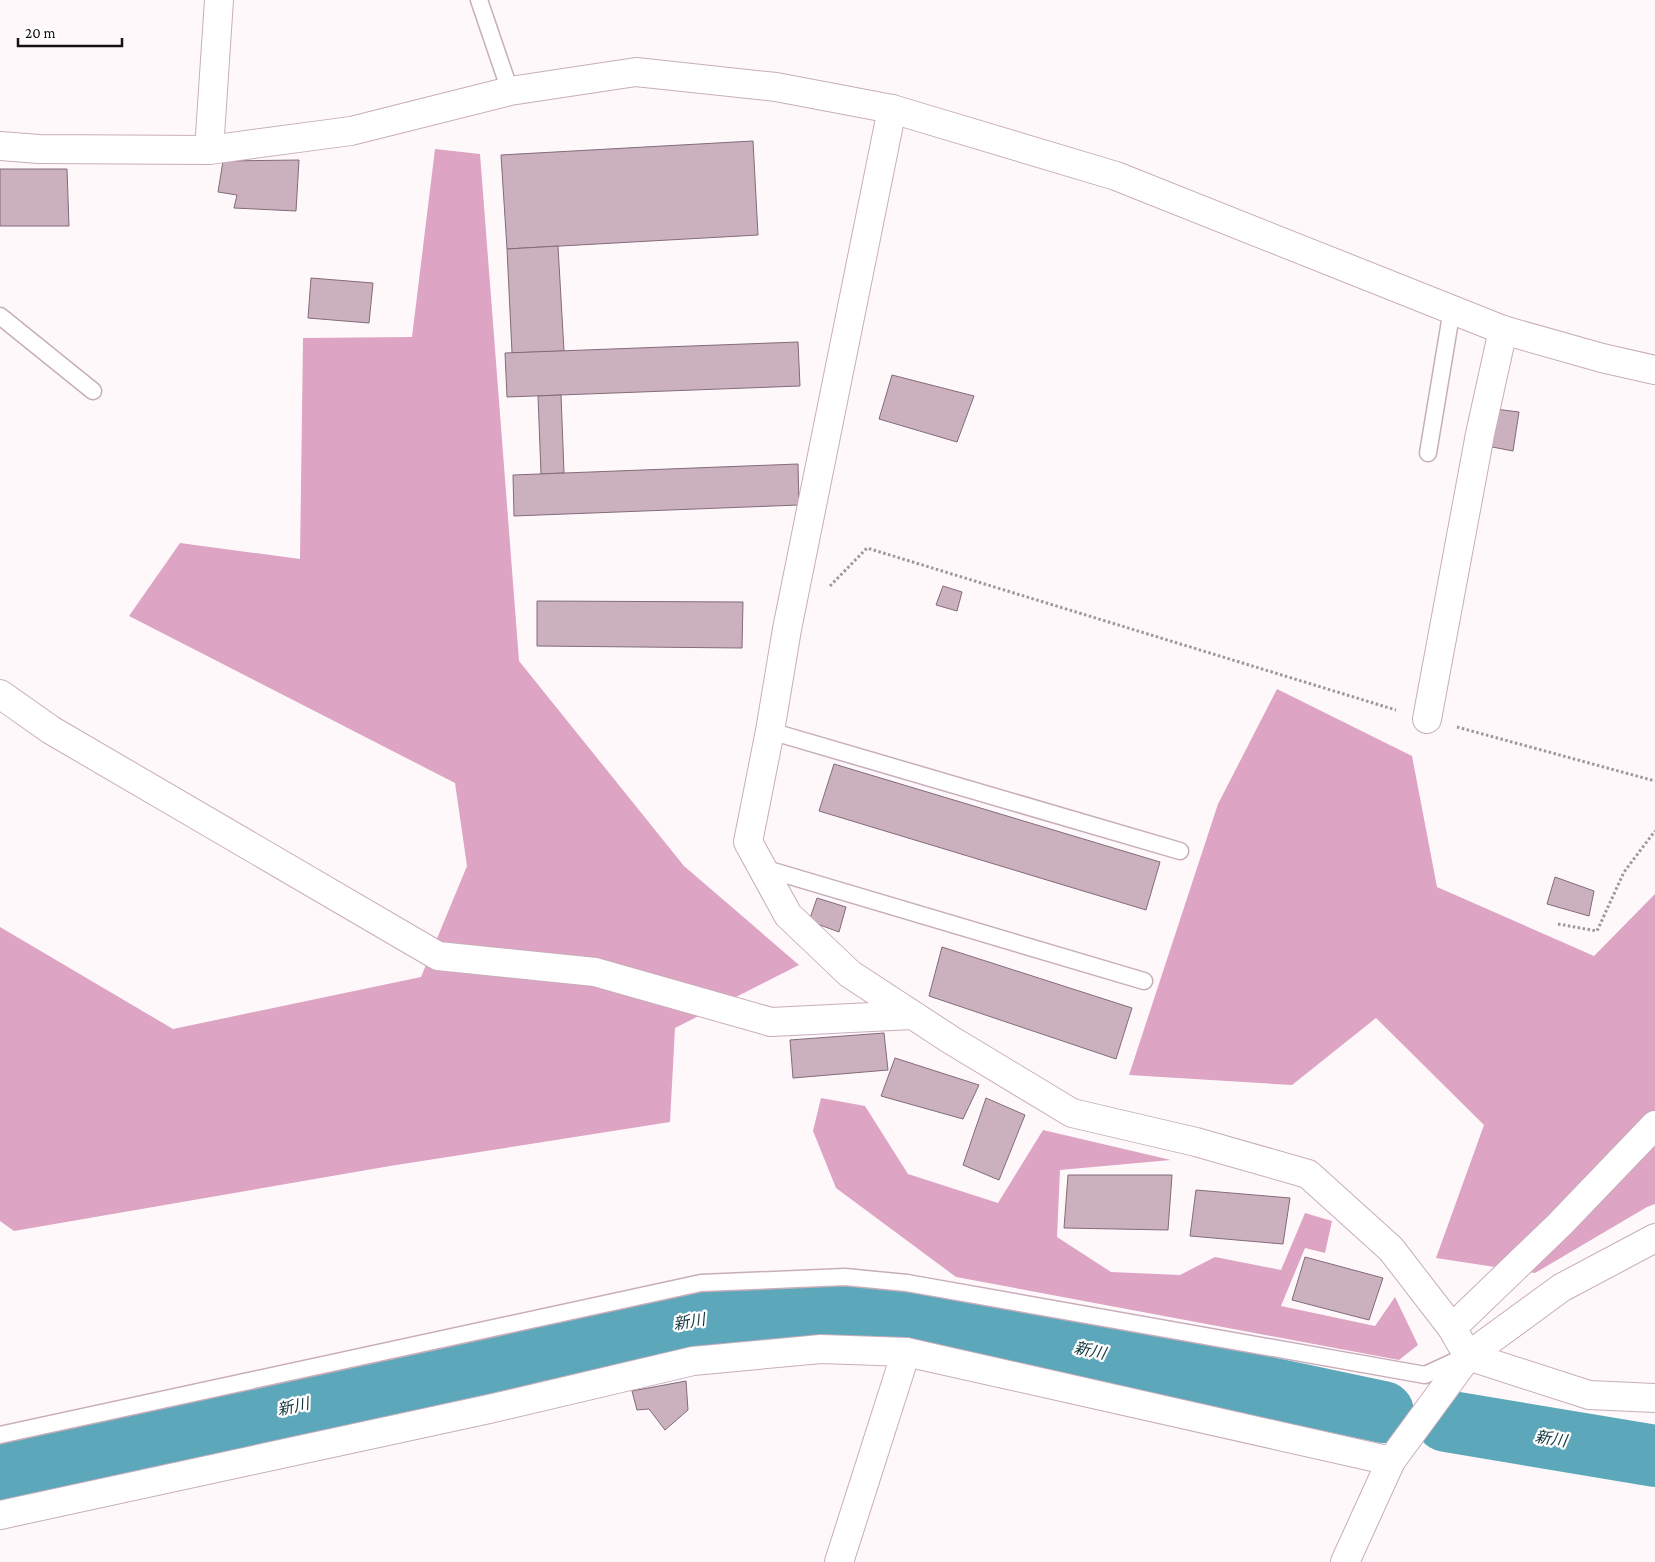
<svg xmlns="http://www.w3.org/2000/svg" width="1655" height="1562" font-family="'Crimson Pro','Noto Sans JP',serif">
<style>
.forest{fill:#dda4c3}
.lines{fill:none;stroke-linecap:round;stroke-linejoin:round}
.river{stroke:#5ca7b9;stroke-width:62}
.building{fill:#cbb0be;stroke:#836b78}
.service-casing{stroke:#c8adbb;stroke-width:19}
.minor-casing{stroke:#c8adbb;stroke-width:30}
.tertiary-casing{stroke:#c8adbb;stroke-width:30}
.path{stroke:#9f979b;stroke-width:3;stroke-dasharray:2.5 2.5;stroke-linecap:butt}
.service{stroke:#fff;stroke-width:16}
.minor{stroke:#fff;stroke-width:28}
.tertiary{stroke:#fff;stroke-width:28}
.labels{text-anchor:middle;stroke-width:4.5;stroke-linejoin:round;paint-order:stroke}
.water-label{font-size:16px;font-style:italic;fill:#12373f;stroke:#fff}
</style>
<rect width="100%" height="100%" fill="#fef8fb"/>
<g class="forest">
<path d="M435,149L480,154L519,661L684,866L799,965L675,1028L670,1122L390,1166L14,1231L0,1221V927L173,1029L421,977L467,866L455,783L129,616L180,543L300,559L303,338L412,337Z"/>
<path d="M1277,689L1412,756L1437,887L1594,956L1655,894V1204L1647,1207L1535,1273L1436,1258L1484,1125L1376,1018L1292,1085L1129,1075L1218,804Z"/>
<path d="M821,1098L865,1106L908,1174L998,1203L1043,1130L1171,1160L1060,1170L1057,1237L1111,1272L1180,1275L1215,1257L1281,1270L1305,1213L1332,1221L1325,1253L1305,1248L1281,1306L1375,1326L1395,1297L1418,1345L1399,1360L956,1277L836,1188L813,1131Z"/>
</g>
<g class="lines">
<g class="river">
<path d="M1446,1421L1655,1456"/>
<path d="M0,1471L647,1327L742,1313H915L1383,1412"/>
</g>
</g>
<g class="building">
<path d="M753,141L758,235L507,249L501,155Z"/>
<path d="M299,160L296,211L234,208L237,195L218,192L223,161Z"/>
<path d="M0,169H67L69,226H0Z"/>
<path d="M558,246L564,351L512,353L507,249Z"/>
<path d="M311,278L373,283L369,323L308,318Z"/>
<path d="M798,342L800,386L507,397L505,353Z"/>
<path d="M892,375L974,396L957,442L879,419Z"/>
<path d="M561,395L564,473L541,474L538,396Z"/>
<path d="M1495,409L1519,412L1513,451L1487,446Z"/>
<path d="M798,464L799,505L514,516L513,475Z"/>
<path d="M943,586L962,592L957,611L936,605Z"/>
<path d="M537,601L743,602L742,648L537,646Z"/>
<path d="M834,764L1160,862L1146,910L819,811Z"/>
<path d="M1555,877L1594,891L1589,916L1547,904Z"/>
<path d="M817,898L846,907L839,932L809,921Z"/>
<path d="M942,947L1132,1008L1116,1059L929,996Z"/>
<path d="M884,1033L888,1070L793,1078L790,1040Z"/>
<path d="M895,1058L979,1085L963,1119L881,1096Z"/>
<path d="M986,1098L1025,1115L999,1180L963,1165Z"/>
<path d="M1068,1175H1172L1168,1230L1064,1228Z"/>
<path d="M1196,1190L1290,1198L1283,1244L1190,1236Z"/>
<path d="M1305,1257L1383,1278L1369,1320L1292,1300Z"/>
<path d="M686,1381L688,1410L665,1430L649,1409L637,1410L632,1391Z"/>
</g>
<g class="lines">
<defs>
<g id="service">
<path d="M479,0L510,91"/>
<path d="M0,316L93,391"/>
<path d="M1428,453L1452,309"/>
<path d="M770,731L1180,851"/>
<path d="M763,868L1144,981"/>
<path d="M0,1435L701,1283L845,1277L907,1283L1425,1375L1462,1358"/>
</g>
<g id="minor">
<path d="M892,109L787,629L770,731L748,842L788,915L850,974L951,1040L1072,1113L1196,1142L1308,1174L1391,1249L1452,1328L1468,1356L1589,1395L1655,1398"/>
<path d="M209,150L219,0"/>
<path d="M0,694L51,730L438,956L595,972L771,1022L912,1015"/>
<path d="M1427,719L1480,434L1503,330"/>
<path d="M1452,1328L1560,1224L1655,1125"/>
<path d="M0,1515L489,1409L693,1361L821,1349L906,1352L1391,1461"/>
<path d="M839,1562L906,1352"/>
<path d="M1345,1562L1391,1461L1468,1356L1561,1288L1655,1238"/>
</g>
<path id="tertiary" d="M0,146L39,149L209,150L351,131L510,91L636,72L776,87L892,109L1116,176L1503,330L1602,358L1655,370"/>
</defs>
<use href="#service" class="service-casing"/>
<use href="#minor" class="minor-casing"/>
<use href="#tertiary" class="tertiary-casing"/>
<g class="path">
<path d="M830,586L867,548L1396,710"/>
<path d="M1457,727L1655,781"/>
<path d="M1558,924L1597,931L1624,872L1655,831"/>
</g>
<use href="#service" class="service"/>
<use href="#minor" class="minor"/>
<use href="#tertiary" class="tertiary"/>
</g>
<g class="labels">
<g class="water-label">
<text transform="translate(689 1321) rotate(-9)" y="6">新川</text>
<text transform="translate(1090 1350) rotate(12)" y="6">新川</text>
<text transform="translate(293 1406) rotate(-12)" y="6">新川</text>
<text transform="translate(1551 1438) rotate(9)" y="6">新川</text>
</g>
</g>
<path d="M18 38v8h104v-8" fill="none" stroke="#180f14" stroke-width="2.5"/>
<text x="25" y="38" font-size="15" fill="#180f14" stroke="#ffffff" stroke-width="4" paint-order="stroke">20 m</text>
</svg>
